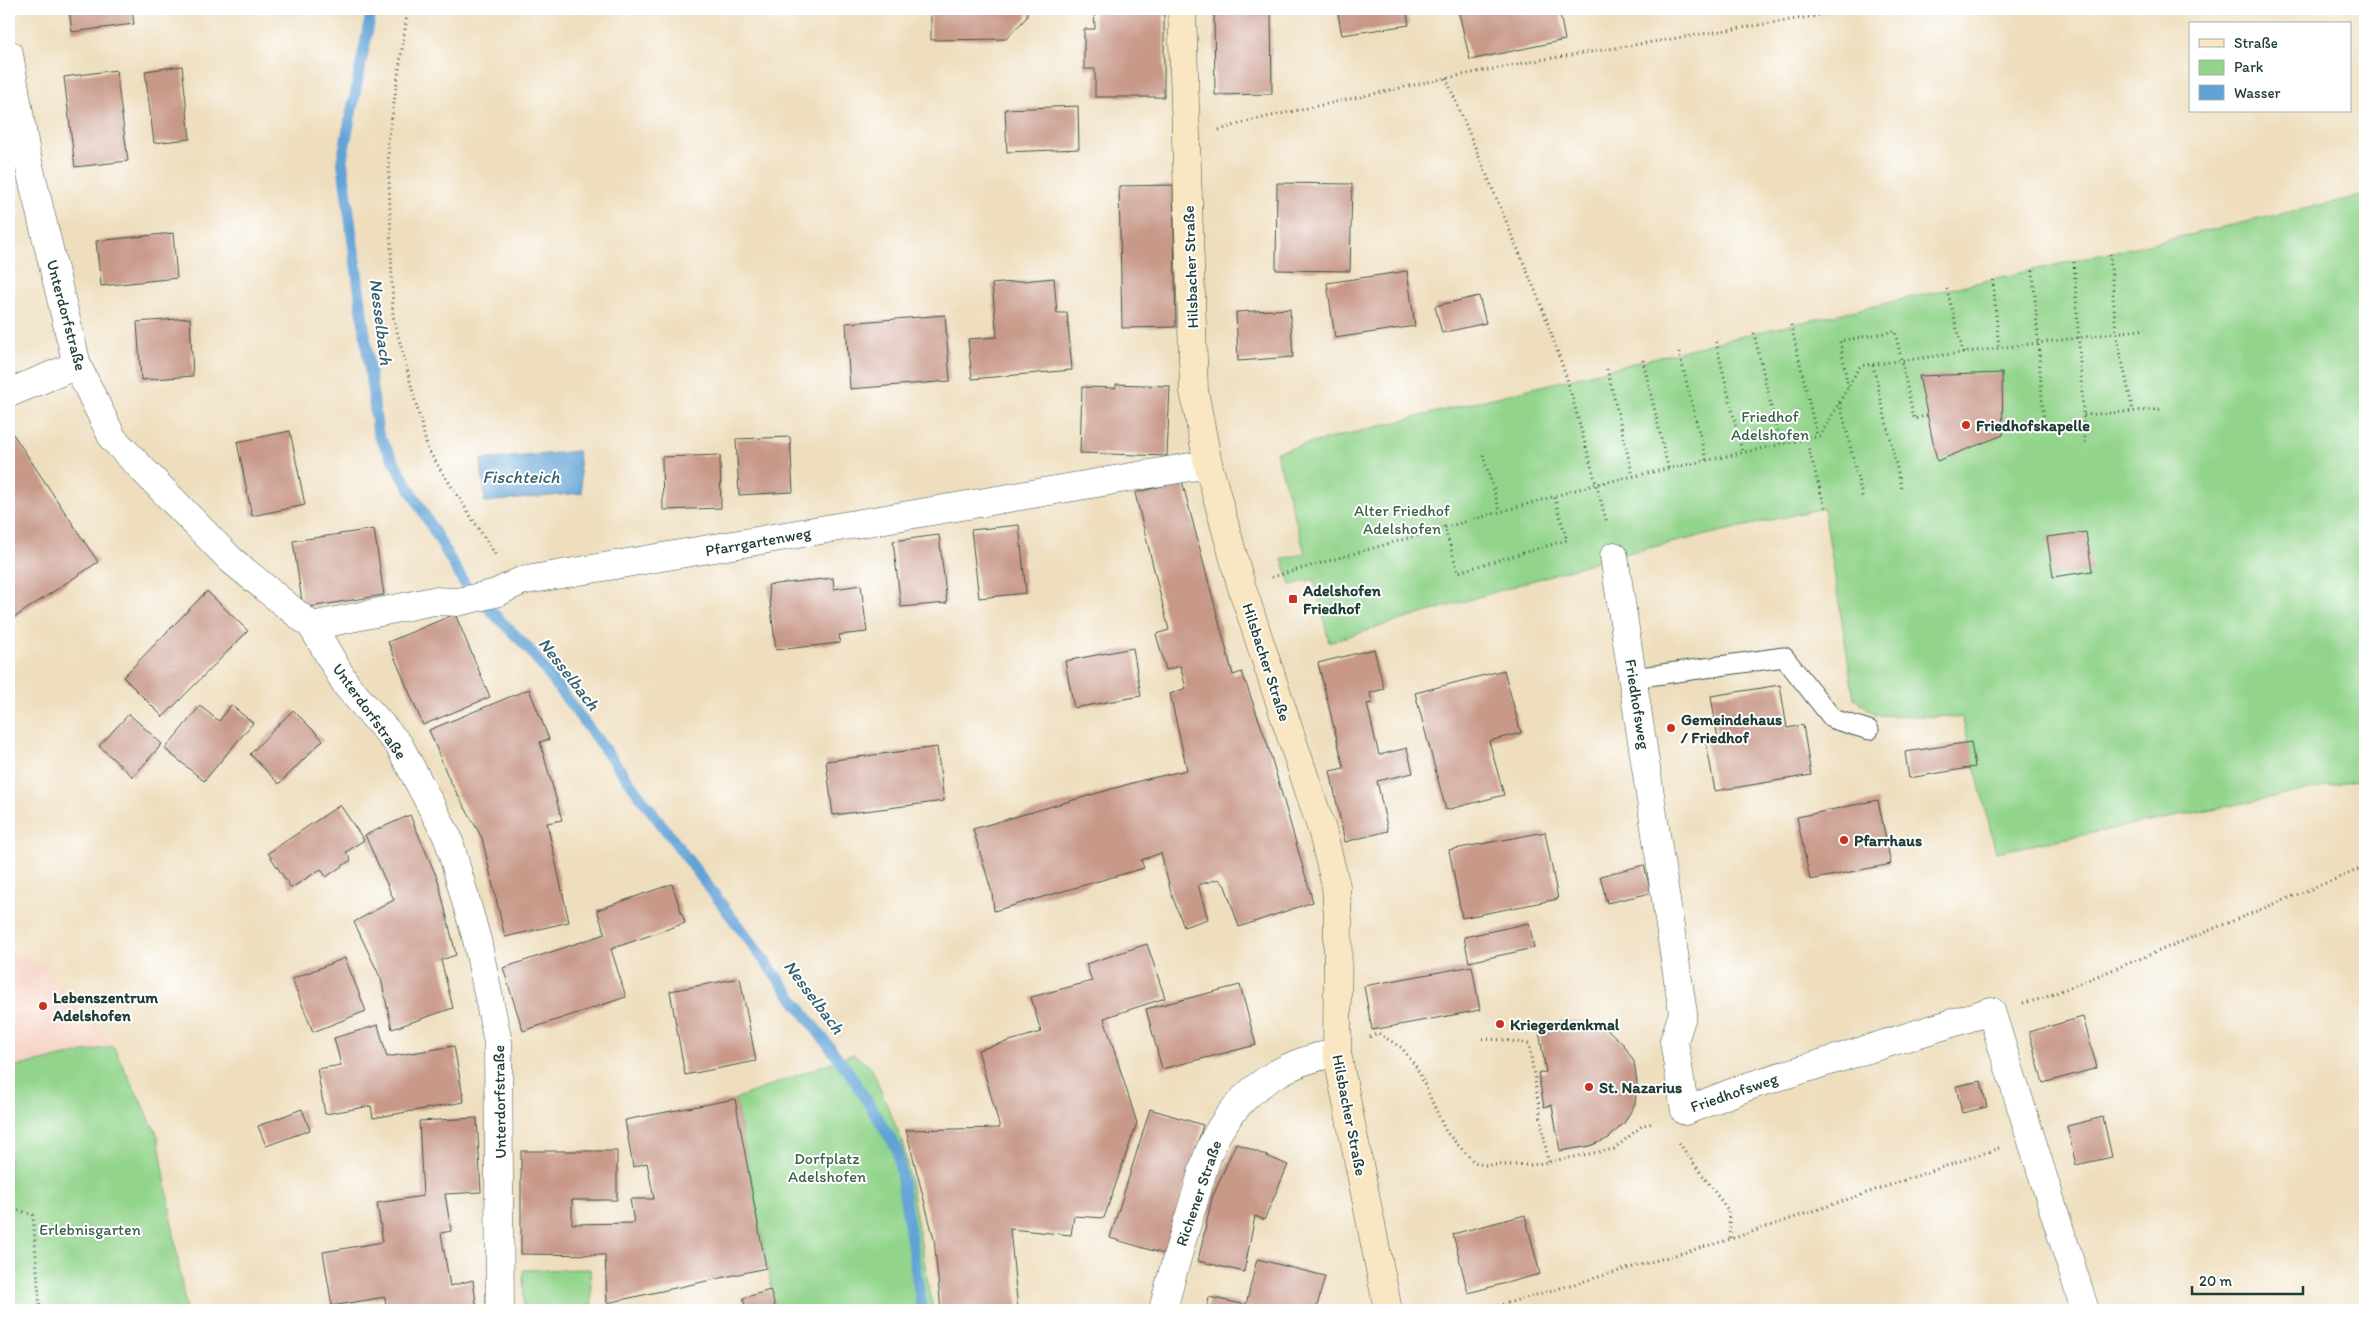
<svg xmlns="http://www.w3.org/2000/svg" width="2374" height="1319" font-family="Itim,sans-serif">
<style>
.built{fill:#f6d2c3}
.green{fill:#92d48b;stroke:#588860}
.water{fill:#62a3d5;stroke:#407084}
.lines{fill:none;stroke-linecap:round;stroke-linejoin:round}
.stream{stroke:#62a3d5;stroke-width:11}
.building{fill:#c89888}
.service-casing{stroke:#3e5549;stroke-width:21}
.minor-casing{stroke:#3e5549;stroke-width:29}
.tertiary-casing{stroke:#3e5549;stroke-width:29}
.secondary-casing{stroke:#3e5549;stroke-width:29}
.path{stroke:#3e5549;stroke-width:3;stroke-dasharray:1 4;stroke-linecap:butt}
.service{stroke:#fff;stroke-width:19}
.minor{stroke:#fff;stroke-width:28}
.tertiary{stroke:#fff;stroke-width:28}
.secondary{stroke:#f9e7c3;stroke-width:28}
.poi-dot{fill:#c8321e;stroke:#fff;stroke-width:2}
.labels{text-anchor:middle;stroke-width:4;stroke-linejoin:round;paint-order:stroke}
.street-label{font-size:16px;fill:#1f3d34;stroke:#fff}
.park-label{font-size:16px;fill:#3c634a;stroke:#fff}
.poi-label{font-size:16px;font-weight:bold;fill:#1f3d34;stroke:#fff;text-anchor:start}
.water-label{font-size:18px;font-style:italic;fill:#36616c;stroke:#fff}
</style>
<rect width="100%" height="100%" fill="#fff"/>
<filter id="ink" filterUnits="userSpaceOnUse"><feTurbulence type="fractalNoise" baseFrequency=".02" numOctaves="2"/><feDisplacementMap in="SourceGraphic" scale="10" xChannelSelector="R" yChannelSelector="G"/><feConvolveMatrix kernelMatrix="1 2 1 2 8 2 1 2 1" color-interpolation-filters="sRGB"/></filter>
<filter id="wash" filterUnits="userSpaceOnUse"><feTurbulence type="fractalNoise" baseFrequency=".0096" numOctaves="4" result="noise"/><feDisplacementMap in="SourceGraphic" scale="20" xChannelSelector="R" yChannelSelector="G"/><feGaussianBlur stdDeviation="1.12" result="paint"/><feColorMatrix in="noise" values="0 0 0 0 0 0 0 0 0 0 0 0 0 0 0 0 0 1.4 0 .05"/><feComposite in="paint" operator="in"/></filter>
<g filter="url(#wash)">
<rect width="100%" height="100%" fill="#eedebe"/>
<path class="built" d="M9,951L43,966L113,1046L9,1068Z"/>
<g class="green">
<path d="M2365,195V779L1996,852L1962,717L1876,715L1854,698L1824,508L1614,556L1329,642L1314,579L1291,585L1282,559L1305,553L1276,452L1754,333Z"/>
<path d="M113,1046L158,1136L186,1310H9V1068Z"/>
<path d="M853,1054L871,1067L903,1143L933,1310H776L735,1099Z"/>
<path d="M590,1269L592,1310H524L523,1270Z"/>
</g>
<path class="water" d="M578,451L582,493L485,502L481,460Z"/>
<g class="lines">
<path class="stream" d="M372,9L342,159L378,434L466,586L529,649L850,1074L897,1149L922,1310"/>
</g>
<g id="blocks">
<g class="building">
<path d="M69,9H132L134,24L72,32Z"/>
<path d="M931,9H1027V17L1006,39L931,40Z"/>
<path d="M1094,9H1164V97H1095V69H1084V29H1095Z"/>
<path d="M1214,9H1271L1272,94L1215,95Z"/>
<path d="M1337,9H1406L1409,25L1342,35Z"/>
<path d="M1458,9H1559L1565,40L1470,60Z"/>
<path d="M182,66L190,139L154,143L145,71Z"/>
<path d="M116,70L128,161L75,167L64,77Z"/>
<path d="M1078,106L1079,149L1007,152L1005,109Z"/>
<path d="M1277,183L1352,184L1350,271L1276,270Z"/>
<path d="M1173,185L1176,327L1122,328L1119,186Z"/>
<path d="M173,233L177,278L101,286L96,241Z"/>
<path d="M1407,271L1415,326L1335,338L1327,283Z"/>
<path d="M1054,278L1057,313H1067L1072,370L972,379L968,339L997,337L992,284Z"/>
<path d="M1479,296L1486,323L1442,333L1435,306Z"/>
<path d="M1290,309L1293,357L1238,361L1236,312Z"/>
<path d="M945,315L950,381L850,389L846,323Z"/>
<path d="M190,318L193,376L141,380L137,322Z"/>
<path d="M2002,373L2003,435L1937,461L1919,376Z"/>
<path d="M1116,384L1170,386L1167,456L1080,453L1082,387L1116,388Z"/>
<path d="M290,431L305,505L252,516L237,442Z"/>
<path d="M13,434L98,562L9,621V437Z"/>
<path d="M790,437L793,492L739,495L736,439Z"/>
<path d="M720,455L721,508L663,510L662,457Z"/>
<path d="M1182,481L1233,675L1242,672L1268,746L1313,902L1239,927L1225,886L1219,879L1198,885L1208,919L1184,927L1171,893L1161,853L1141,860L1144,868L994,911L992,893L973,829L1143,780L1187,770L1170,694L1186,688L1180,666L1166,670L1156,634L1169,630L1135,493Z"/>
<path d="M1019,525L1026,593L979,598L971,530Z"/>
<path d="M374,529L384,595L303,608L293,541Z"/>
<path d="M2086,532L2092,571L2053,577L2047,537Z"/>
<path d="M939,535L947,603L901,607L893,541Z"/>
<path d="M833,578L834,589L861,585L867,632L839,635L840,643L776,650L768,585Z"/>
<path d="M207,591L248,631L163,717L123,677Z"/>
<path d="M455,614L490,697L423,725L388,642Z"/>
<path d="M1133,648L1141,696L1074,708L1065,661Z"/>
<path d="M1374,649L1384,689L1370,693L1372,703L1367,704L1379,755L1407,748L1413,773L1377,781L1388,831L1345,842L1330,771L1344,768L1318,663Z"/>
<path d="M1504,670L1521,733L1489,741L1504,795L1446,810L1415,693Z"/>
<path d="M1780,685L1787,728L1803,725L1811,775L1715,791L1706,741L1718,739L1711,696Z"/>
<path d="M529,689L549,739L540,742L562,820L547,823L569,922L505,937L482,838L449,779L429,730Z"/>
<path d="M231,705L253,723L204,781L165,749L200,706L219,721Z"/>
<path d="M293,710L323,740L279,784L250,754Z"/>
<path d="M129,714L162,744L133,777L99,746Z"/>
<path d="M1971,742L1975,767L1909,778L1905,752Z"/>
<path d="M937,747L944,801L833,815L826,761Z"/>
<path d="M1878,800L1891,864L1810,880L1797,817Z"/>
<path d="M340,805L364,840L346,852L351,860L326,877L321,869L291,888L268,853Z"/>
<path d="M410,815L438,880L456,955L441,960L453,1008L392,1029L381,979L354,922L394,900L365,835Z"/>
<path d="M1545,832L1558,899L1462,918L1449,850Z"/>
<path d="M1644,865L1651,893L1607,903L1600,876Z"/>
<path d="M672,884L685,923L611,949L626,997L523,1031L503,968L605,934L597,910Z"/>
<path d="M1529,923L1534,948L1469,962L1464,937Z"/>
<path d="M1147,944L1165,998L1104,1018L1137,1123L1104,1218L1074,1216L1071,1235L1010,1229L1018,1310H941L934,1239L906,1130L1000,1128L978,1050L1041,1032L1031,997L1092,981L1086,964Z"/>
<path d="M345,958L366,1011L313,1032L292,979Z"/>
<path d="M1472,966L1480,1010L1372,1030L1364,986Z"/>
<path d="M740,978L756,1061L685,1075L670,991Z"/>
<path d="M1240,985L1256,1045L1162,1069L1146,1009Z"/>
<path d="M2083,1017L2097,1068L2043,1083L2029,1032Z"/>
<path d="M1567,1020L1588,1022L1608,1030L1624,1045L1634,1062L1637,1083L1635,1104L1624,1123L1609,1138L1590,1146L1560,1151L1552,1105L1544,1107L1538,1073L1546,1072L1538,1026Z"/>
<path d="M378,1025L387,1057L454,1046L464,1102L373,1118L371,1106L325,1114L317,1069L341,1065L334,1038Z"/>
<path d="M1981,1081L1987,1107L1962,1113L1956,1086Z"/>
<path d="M735,1099L766,1268L607,1303L605,1255L521,1254V1151H617V1200H572V1224L634,1223L630,1199H654L647,1163L633,1167L625,1120Z"/>
<path d="M302,1109L310,1130L266,1146L258,1126Z"/>
<path d="M1150,1109L1203,1125L1164,1254L1110,1238Z"/>
<path d="M2103,1117L2112,1157L2076,1165L2067,1126Z"/>
<path d="M477,1118L481,1192L445,1194L451,1231L441,1233L450,1286L473,1280L477,1310H386L385,1297L332,1306L323,1252L383,1242L377,1203L423,1196L419,1121Z"/>
<path d="M1236,1143L1288,1165L1264,1220L1255,1216L1244,1272L1198,1261L1212,1198Z"/>
<path d="M1525,1215L1540,1274L1468,1293L1453,1234Z"/>
<path d="M1257,1259L1325,1276L1316,1310H1207L1209,1297L1246,1305Z"/>
<path d="M770,1290L776,1310H746L743,1298Z"/>
</g>
</g>
</g>
<g filter="url(#ink)">
<use href="#blocks" fill-opacity="0" stroke="#3e5549" stroke-width="1"/>
<g class="lines">
<defs>
<path id="service" d="M1634,678L1784,657L1833,719L1869,730"/>
<g id="minor">
<path d="M9,54L26,153L77,365L113,439L231,560L312,626L347,686L399,745L448,838L477,940L498,1042L500,1310"/>
<path d="M9,393L77,365"/>
<path d="M1614,556L1683,1013L1674,1041L1685,1111L1749,1086L1991,1011L2085,1310"/>
<path d="M312,626L433,601L458,602L496,593L521,581L1208,464"/>
</g>
<path id="tertiary" d="M1163,1310C1172,1274 1182,1239 1193,1204C1201,1179 1207,1148 1222,1126C1248,1085 1290,1060 1337,1053"/>
<path id="secondary" d="M1182,9L1194,391L1208,464L1241,585L1322,830L1336,886L1338,921L1337,1053L1388,1310"/>
</defs>
<use href="#service" class="service-casing"/>
<use href="#minor" class="minor-casing"/>
<use href="#tertiary" class="tertiary-casing"/>
<use href="#secondary" class="secondary-casing"/>
<g class="path">
<path d="M408,9L388,143L393,316L428,450L497,557"/>
<path d="M1446,78L1542,307L1567,379L1607,523"/>
<path d="M1219,130L1253,120L1446,78L1540,60L1859,9"/>
<path d="M2110,254L2116,333L2133,411"/>
<path d="M2074,262L2085,444"/>
<path d="M2033,270L2044,426"/>
<path d="M1993,280L1999,349"/>
<path d="M1947,289L1963,353"/>
<path d="M1791,325L1817,436"/>
<path d="M1754,333L1780,444"/>
<path d="M1716,342L1742,452"/>
<path d="M1679,352L1706,460"/>
<path d="M1643,360L1668,468"/>
<path d="M1873,365L1902,490"/>
<path d="M1607,369L1633,476"/>
<path d="M1848,387L1840,341L1895,331L1914,419L1928,415"/>
<path d="M1840,403L1863,500"/>
<path d="M2084,415L2163,409"/>
<path d="M2028,426L2084,425"/>
<path d="M1806,439L1825,508"/>
<path d="M1483,455L1500,511"/>
<path d="M1444,526L1458,572L1567,540L1554,496"/>
<path d="M1272,577L1597,484L1820,436L1860,366L2146,329"/>
<path d="M2023,1003L2041,999L2365,867"/>
<path d="M1370,1037L1378,1033L1402,1048L1417,1068L1446,1132L1474,1162L1484,1165H1533L1614,1149L1643,1125L1654,1123"/>
<path d="M1483,1039L1505,1040L1529,1044L1548,1162"/>
<path d="M1679,1143L1728,1210L1731,1239"/>
<path d="M9,1207L33,1215L40,1310"/>
<path d="M1483,1310L1731,1239L1999,1148"/>
</g>
<use href="#service" class="service"/>
<use href="#minor" class="minor"/>
<use href="#tertiary" class="tertiary"/>
<use href="#secondary" class="secondary"/>
</g>
</g>
<g class="poi-dot">
<circle cx="1966" cy="425" r="5"/>
<rect x="1288" y="594" width="10" height="10" rx="2.5"/>
<circle cx="1671" cy="728" r="5"/>
<circle cx="1844" cy="840" r="5"/>
<circle cx="43" cy="1006" r="5"/>
<circle cx="1500" cy="1024" r="5"/>
<circle cx="1589" cy="1087" r="5"/>
</g>
<g class="labels">
<g class="street-label">
<text transform="translate(1190 267) rotate(-92)" y="6">Hilsbacher Straße</text>
<text transform="translate(67 315) rotate(75)" y="6">Unterdorfstraße</text>
<text transform="translate(758 541) rotate(-10)" y="6">Pfarrgartenweg</text>
<text transform="translate(1267 662) rotate(72)" y="6">Hilsbacher Straße</text>
<text transform="translate(1638 704) rotate(81)" y="6">Friedhofsweg</text>
<text transform="translate(370 711) rotate(54)" y="6">Unterdorfstraße</text>
<text transform="translate(1734 1092) rotate(-19)" y="6">Friedhofsweg</text>
<text transform="translate(499 1102) rotate(-91)" y="6">Unterdorfstraße</text>
<text transform="translate(1350 1115) rotate(79)" y="6">Hilsbacher Straße</text>
<text transform="translate(1198 1193) rotate(-71)" y="6">Richener Straße</text>
</g>
<g class="park-label">
<text x="1770" y="422">Friedhof<tspan x="1770" dy="18">Adelshofen</tspan></text>
<text x="1402" y="516">Alter Friedhof<tspan x="1402" dy="18">Adelshofen</tspan></text>
<text x="827" y="1164">Dorfplatz<tspan x="827" dy="18">Adelshofen</tspan></text>
<text x="90" y="1235">Erlebnisgarten</text>
</g>
<g class="poi-label">
<text x="1976" y="431">Friedhofskapelle</text>
<text x="1303" y="596">Adelshofen<tspan x="1303" dy="18">Friedhof</tspan></text>
<text x="1681" y="725">Gemeindehaus<tspan x="1681" dy="18">/ Friedhof</tspan></text>
<text x="1854" y="846">Pfarrhaus</text>
<text x="53" y="1003">Lebenszentrum<tspan x="53" dy="18">Adelshofen</tspan></text>
<text x="1510" y="1030">Kriegerdenkmal</text>
<text x="1599" y="1093">St. Nazarius</text>
</g>
<g class="water-label">
<text transform="translate(381 322) rotate(83)" y="6">Nesselbach</text>
<text x="521" y="483">Fischteich</text>
<text transform="translate(569 674) rotate(52)" y="6">Nesselbach</text>
<text transform="translate(814 997) rotate(53)" y="6">Nesselbach</text>
</g>
</g>
<rect width="2374" height="1319" fill="none" stroke="#fff" stroke-width="30"/>
<rect x="2189" y="22" width="162" height="90" fill="#ffffff" stroke="#a5b1ae"/>
<rect x="2199" y="39" width="25" height="8" fill="#f9e7c3" stroke="#a5b1ae"/>
<text x="2234" y="48" font-size="15" fill="#1f3d34">Straße</text>
<rect x="2199" y="60" width="25" height="15" fill="#92d48b" stroke="#a5b1ae"/>
<text x="2234" y="72" font-size="15" fill="#1f3d34">Park</text>
<rect x="2199" y="85" width="25" height="15" fill="#62a3d5" stroke="#a5b1ae"/>
<text x="2234" y="98" font-size="15" fill="#1f3d34">Wasser</text>
<path d="M2192 1286v8h111v-8" fill="none" stroke="#1f3d34" stroke-width="2.5"/>
<text x="2199" y="1286" font-size="15" fill="#1f3d34" stroke="#ffffff" stroke-width="4" paint-order="stroke">20 m</text>
</svg>
